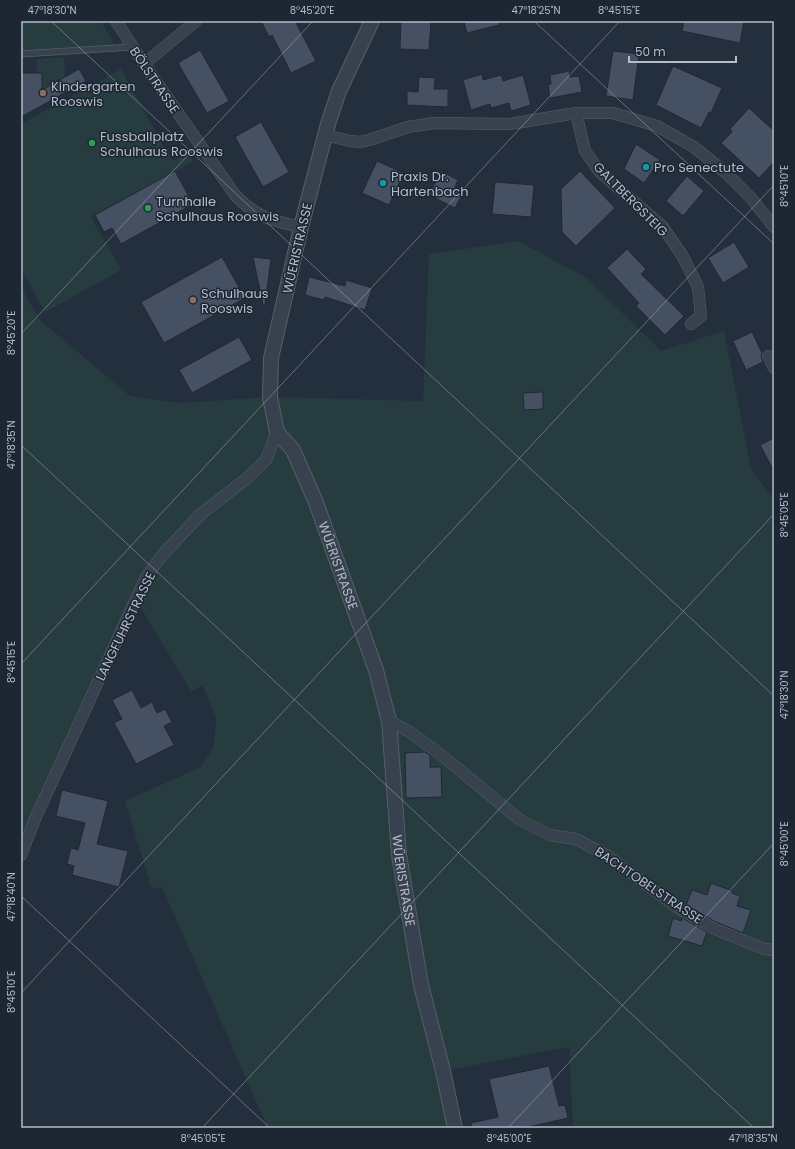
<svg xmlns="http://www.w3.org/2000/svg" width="795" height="1149" font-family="Poppins,sans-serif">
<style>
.green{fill:#263c3f}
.building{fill:#455162;stroke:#1f2835}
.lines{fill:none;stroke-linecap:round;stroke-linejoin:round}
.service-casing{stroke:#565f6c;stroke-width:7}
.minor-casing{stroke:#565f6c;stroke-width:12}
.tertiary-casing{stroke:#565f6c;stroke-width:16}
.service{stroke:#38414e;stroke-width:5.5}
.minor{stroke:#38414e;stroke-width:11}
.tertiary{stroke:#38414e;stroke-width:14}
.ticks{fill:none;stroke:#b4bcc9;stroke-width:1;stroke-opacity:0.45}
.education-dot{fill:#8d6e63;stroke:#1d2633;stroke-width:1.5}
.leisure-dot{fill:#2e9e5b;stroke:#1d2633;stroke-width:1.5}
.culture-dot{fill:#0f9aa8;stroke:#1d2633;stroke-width:1.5}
.labels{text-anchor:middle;stroke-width:3;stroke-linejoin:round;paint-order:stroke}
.street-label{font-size:13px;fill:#b4bcc9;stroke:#1d2633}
.poi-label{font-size:13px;fill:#b4bcc9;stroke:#1d2633;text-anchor:start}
.neatline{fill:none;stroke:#b4bcc9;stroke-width:1.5}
.ticks-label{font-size:10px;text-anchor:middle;fill:#b4bcc9}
</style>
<rect width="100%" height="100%" fill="#242f3e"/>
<g class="green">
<path d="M21,21H101L116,48L21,54Z"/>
<path d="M64,57L65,77L42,90V74L37,73V59Z"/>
<path d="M121,69L172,161L188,153L193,162L91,217L121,270L45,312L21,269V124Z"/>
<path d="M518,241L587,278L661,351L724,331L751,469L774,499V1128H573L569,1047L443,1071L455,1128H266V1124L162,887L152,889L125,801L201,767L214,746L216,719L203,686L191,691L141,608L134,603L21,855V287L40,320L130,396L180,403L270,397L423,401L429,254Z"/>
</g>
<g class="building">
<path d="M261,21H295L316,61L291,73L272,35L269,37Z"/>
<path d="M401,21H431L429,50L400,49Z"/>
<path d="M464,21H499V25L467,33Z"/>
<path d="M684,21H744L740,43L682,31Z"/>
<path d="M200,50L229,101L207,113L178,63Z"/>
<path d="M613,51L639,54L633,100L606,96Z"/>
<path d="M673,66L722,88L711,113L709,112L701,128L656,105Z"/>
<path d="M79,69L86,81L21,117V73H42V90Z"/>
<path d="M569,71L570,77L579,76L582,92L550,98L548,85L551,84L550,75Z"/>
<path d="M482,74L483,80L501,75L503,81L523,75L531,105L511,111L509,103L491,108L490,104L471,110L463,80Z"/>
<path d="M419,77L435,78L434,89H448V107L407,105V91L418,92Z"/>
<path d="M749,108L774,131V162L759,178L721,143L732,132L730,129Z"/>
<path d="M261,122L289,172L263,187L235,137Z"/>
<path d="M636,144L660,160L644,183L624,169Z"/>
<path d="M377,161L404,173L389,205L362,193Z"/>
<path d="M175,171L193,204L121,244L112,228L104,232L95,215Z"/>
<path d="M441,171L458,180L454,189L463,193L455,208L429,195Z"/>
<path d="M580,171L615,208L576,246L562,232L561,189Z"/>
<path d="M687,176L704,191L683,216L666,201Z"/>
<path d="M495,182L534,185L531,217L492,214Z"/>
<path d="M734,242L749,267L723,283L708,258Z"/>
<path d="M627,249L646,269L641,274L684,316L665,335L636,306L639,303L607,268Z"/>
<path d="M222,257L245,298L164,343L141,302Z"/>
<path d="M253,257L271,259L265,305H263Z"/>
<path d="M309,277L345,286L346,280L372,288L365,310L325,297L324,300L305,295Z"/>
<path d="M752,332L762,353L761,356L763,362L746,370L733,341Z"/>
<path d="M239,337L252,360L192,393L179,370Z"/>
<path d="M543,392V409L524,410L523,393Z"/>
<path d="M774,438V471L760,445Z"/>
<path d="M132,690L141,708L152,702L157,713L165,709L172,722L164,726L174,745L136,764L114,723L122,719L112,700Z"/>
<path d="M425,752L430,755V767H441L442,797L406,798L405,753Z"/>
<path d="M62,790L108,801L97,844L128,851L119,887L72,875L74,866L67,864L71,848L78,850L85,823L56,816Z"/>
<path d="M711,883L733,891L732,893L740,896L737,906L751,910L743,933L716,922L686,905L692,890L707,895Z"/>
<path d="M673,918L681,921L682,918L707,932L702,946L668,936Z"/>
<path d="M549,1066L559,1106L565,1105L568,1118L524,1128H472L471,1123L498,1117L489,1079Z"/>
</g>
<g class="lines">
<defs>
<path id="service" d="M21,54L132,47"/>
<g id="minor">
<path d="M116,21L144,64L235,195C256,217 272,221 301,227"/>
<path d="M144,64L196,21"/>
<path d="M576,113L585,151L600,172L662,226L682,255L698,287L701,316L691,324"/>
<path d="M325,135L350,141L360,142L369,140L408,127L434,123L510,124L576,113H613L657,126L694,147L726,173L752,199L774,227"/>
<path d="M768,356L774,368"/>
<path d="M389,721L410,732L444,757L520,820L550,835L576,839L608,856L678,908L713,928L764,949L774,950"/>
<path d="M21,855L35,819L146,577L164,553L201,514L246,479L266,460L277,432"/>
</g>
<g id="tertiary">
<path id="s1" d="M372,21L339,91L328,124L301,227L271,358L270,397L277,432L293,450L315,500L376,670L389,721L399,855L421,985L443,1071L455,1128"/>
</g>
</defs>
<use href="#service" class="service-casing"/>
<use href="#minor" class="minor-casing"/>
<use href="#tertiary" class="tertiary-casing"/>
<use href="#service" class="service"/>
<use href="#minor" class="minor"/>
<use href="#tertiary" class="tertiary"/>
</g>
<path class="ticks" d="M51,21L774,696M534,21L774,244M21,334L313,21M21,445L754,1128M21,664L620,21M21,896L270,1128M21,993L774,185M202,1128L774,514M508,1128L774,843"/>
<g class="education-dot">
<circle cx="43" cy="93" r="4"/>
<circle cx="193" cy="300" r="4"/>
</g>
<g class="leisure-dot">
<circle cx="92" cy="143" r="4"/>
<circle cx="148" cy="208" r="4"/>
</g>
<g class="culture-dot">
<circle cx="646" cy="167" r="4"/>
<circle cx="383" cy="183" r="4"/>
</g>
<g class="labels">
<g class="street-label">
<text transform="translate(155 80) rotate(56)" y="5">BÖLSTRASSE</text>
<text transform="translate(631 199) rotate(45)" y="5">GALTBERGSTEIG</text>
<text transform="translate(297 248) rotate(-77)" y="5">WÜERISTRASSE</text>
<text dy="5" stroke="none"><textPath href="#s1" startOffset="576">WÜERISTRASSE</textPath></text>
<text transform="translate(125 626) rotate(-64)" y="5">LANGFUHRSTRASSE</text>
<text dy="5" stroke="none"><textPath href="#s1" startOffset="900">WÜERISTRASSE</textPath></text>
<text transform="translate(649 885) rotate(34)" y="5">BACHTOBELSTRASSE</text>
</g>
<g class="poi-label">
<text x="51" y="91">Kindergarten<tspan x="51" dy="15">Rooswis</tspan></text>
<text x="100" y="141">Fussballplatz<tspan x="100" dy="15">Schulhaus Rooswis</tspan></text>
<text x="654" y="172">Pro Senectute</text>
<text x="391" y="181">Praxis Dr.<tspan x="391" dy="15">Hartenbach</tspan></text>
<text x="156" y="206">Turnhalle<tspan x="156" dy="15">Schulhaus Rooswis</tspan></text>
<text x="201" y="298">Schulhaus<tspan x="201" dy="15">Rooswis</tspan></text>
</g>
</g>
<rect width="795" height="1149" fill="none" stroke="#1d2633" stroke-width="44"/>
<path d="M629 56v6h107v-6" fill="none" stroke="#b4bcc9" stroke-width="2"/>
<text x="635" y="56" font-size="12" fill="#b4bcc9" stroke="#1d2633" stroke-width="3" paint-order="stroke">50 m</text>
<rect x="22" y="22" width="751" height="1105" class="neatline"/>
<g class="ticks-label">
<text x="52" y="14">47°18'30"N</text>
<text x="312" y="14">8°45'20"E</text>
<text x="536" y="14">47°18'25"N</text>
<text x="619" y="14">8°45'15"E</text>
<text transform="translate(784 186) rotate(-90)" y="4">8°45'10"E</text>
<text transform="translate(11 333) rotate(-90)" y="4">8°45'20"E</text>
<text transform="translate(11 445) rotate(-90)" y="4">47°18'35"N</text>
<text transform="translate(784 515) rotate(-90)" y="4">8°45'05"E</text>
<text transform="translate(11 662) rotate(-90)" y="4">8°45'15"E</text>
<text transform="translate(784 695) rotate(-90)" y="4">47°18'30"N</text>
<text transform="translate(784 844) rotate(-90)" y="4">8°45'00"E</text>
<text transform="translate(11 897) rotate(-90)" y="4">47°18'40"N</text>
<text transform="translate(11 992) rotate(-90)" y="4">8°45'10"E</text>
<text x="203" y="1142">8°45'05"E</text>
<text x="509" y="1142">8°45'00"E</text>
<text x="753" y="1142">47°18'35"N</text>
</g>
</svg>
